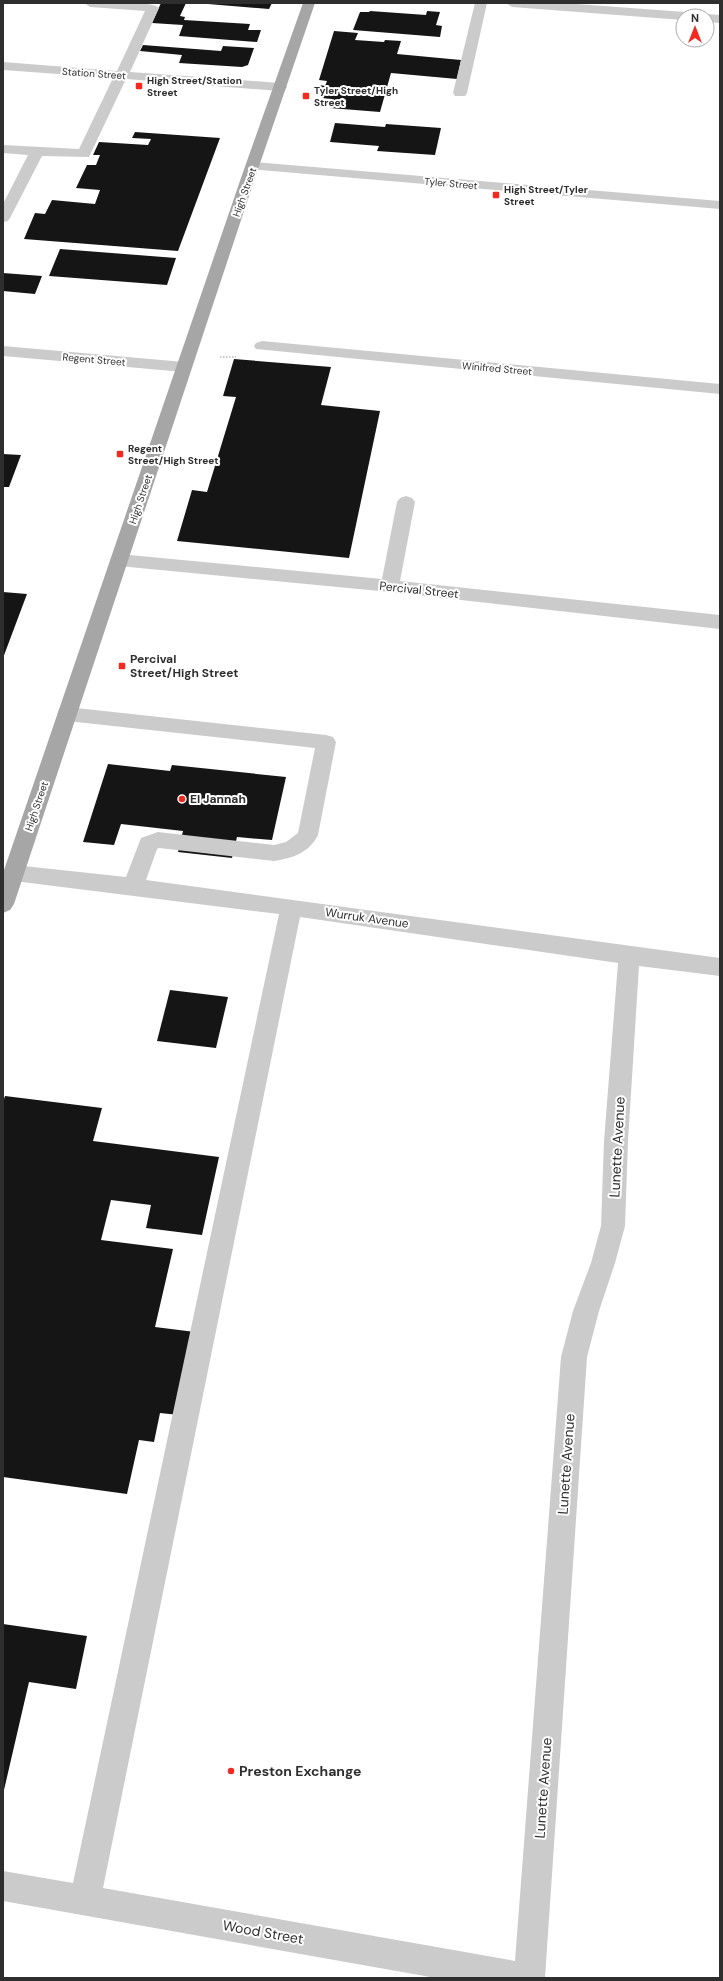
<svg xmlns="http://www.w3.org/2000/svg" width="723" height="1981" font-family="'DM Sans',sans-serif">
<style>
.building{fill:#151515}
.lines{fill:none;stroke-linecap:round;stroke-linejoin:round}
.path{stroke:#cbcbcb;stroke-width:2;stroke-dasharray:1.5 1.5;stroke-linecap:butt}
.minor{fill:#cbcbcb;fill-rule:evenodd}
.major{fill:#a6a6a6;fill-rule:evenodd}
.poi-dot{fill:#f42920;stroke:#fff;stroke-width:1.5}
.labels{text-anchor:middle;stroke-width:4;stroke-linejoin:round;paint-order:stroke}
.far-street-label{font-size:10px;fill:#2e2e2e;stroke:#fff}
.far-poi-label{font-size:10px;font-weight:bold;fill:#2e2e2e;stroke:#fff;text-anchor:start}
.street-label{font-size:12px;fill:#2e2e2e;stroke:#fff}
.poi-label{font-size:12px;font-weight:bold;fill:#2e2e2e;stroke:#fff;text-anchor:start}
.near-street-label{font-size:14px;fill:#2e2e2e;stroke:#fff}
.near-poi-label{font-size:14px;font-weight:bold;fill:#2e2e2e;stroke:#fff;text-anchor:start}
</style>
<rect width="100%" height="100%" fill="#fff"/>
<g class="building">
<path d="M161,3H186L180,16L185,17L184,20L250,24L248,30H261L257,42L179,36L183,25L152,23Z"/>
<path d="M196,3H272L269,9Z"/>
<path d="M370,11L426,15L427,11L440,12L436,25L442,26L440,37L353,30L360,12H369Z"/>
<path d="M334,31L358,33L355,40L384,42L385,40L401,41L397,54L461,60L457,79L391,73L380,112L330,108L332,99L321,98L323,92L318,91L320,85L325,86L327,81L319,80Z"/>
<path d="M143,45L221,51L223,46L254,48L248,65L242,67L179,63L182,55L140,51Z"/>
<path d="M335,123L385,127L386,124L441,128L435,155L377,151L379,146L330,142Z"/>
<path d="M135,132L220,138L178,251L24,239L35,213L45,214L52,200L95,204L100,190L76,188L87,165H96L100,155H93L99,142L148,145L151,139L132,138Z"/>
<path d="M60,249L176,258L167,285L49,276Z"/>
<path d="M3,273L42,276L35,294L3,291Z"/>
<path d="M234,359L331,367L321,405L380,411L349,558L177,541L192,490L207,492L236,397L223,396Z"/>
<path d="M3,454L21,455L9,487H3Z"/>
<path d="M3,592L27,594L3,658Z"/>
<path d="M108,764L170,771L172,765L286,777L272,840L237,837L232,858L178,852L183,831L121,824L114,845L83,842Z"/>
<path d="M170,990L228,997L216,1048L157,1041Z"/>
<path d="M5,1096L102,1108L93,1141L219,1157L202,1235L146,1228L151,1205L111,1200L101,1240L173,1249L155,1327L195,1332L179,1415L160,1413L154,1442L139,1440L127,1494L3,1477V1102Z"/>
<path d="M3,1624L87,1636L76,1689L29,1682L4,1790Z"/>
</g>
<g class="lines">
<path class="path" d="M220,357H236"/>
<g class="minor">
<path d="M84,3C96,3 153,0 159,8L130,72L280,83L285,84L287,87L285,90L280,91L126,79L89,157L42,156L10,218L8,221L3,222V204L28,155L3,153V145L79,149L113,78L3,70V62L117,71L145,11L90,7Z"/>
<path d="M475,3H487L467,93L465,96H455L453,93Z"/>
<path d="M506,3H563L685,12L691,16H683V20L512,7Z"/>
<path d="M707,14L720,15V23L707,22V16H702Z"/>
<path d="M254,162L720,201V209L249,169L247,166L249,163Z"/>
<path d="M262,341L720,384V394L256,349L254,346L256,343Z"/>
<path d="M3,346L184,362L190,364L192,367L190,370L184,372L3,356Z"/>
<path d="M406,496L412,498L415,502L400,581L720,615V629L390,592L119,566L113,564L110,560L113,556L119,554L382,579L397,502L400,498Z"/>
<path d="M67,707L326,735L333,737L336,742L318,835C309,853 293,858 274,861L159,848L157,849L146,880L720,958V976L639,966L628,1141L625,1226L615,1263L599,1311L587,1357L545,1978H436L3,1901V1871L73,1883L279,914L14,881L7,879L4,873L7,867L14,865L126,877L141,838L158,832L274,845L286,842L298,833L315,748L67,721L60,719L57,714L60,709ZM300,917L618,963L604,1141L601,1226L591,1263L573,1311L561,1357L515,1961L103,1888Z"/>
</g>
<path class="major" d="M303,3H315L256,175L14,904L10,910L3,913V873L242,175Z"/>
</g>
<g class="poi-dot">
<rect x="135" y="82" width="8" height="8" rx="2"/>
<rect x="302" y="92" width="8" height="8" rx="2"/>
<rect x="492" y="191" width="8" height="8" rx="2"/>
<rect x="116" y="450" width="8" height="8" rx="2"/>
<rect x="118" y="662" width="8" height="8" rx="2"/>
<circle cx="182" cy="799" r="4"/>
<circle cx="231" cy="1771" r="4"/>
</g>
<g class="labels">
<g class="far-street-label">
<text transform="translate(94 73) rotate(4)" y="4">Station Street</text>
<text transform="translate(451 183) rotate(5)" y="4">Tyler Street</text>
<text transform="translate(244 192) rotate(-70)" y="4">High Street</text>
<text transform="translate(94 359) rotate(5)" y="4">Regent Street</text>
<text transform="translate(497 368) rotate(5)" y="4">Winifred Street</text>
<text transform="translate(140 499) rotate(-71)" y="4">High Street</text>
<text transform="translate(36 806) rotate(-71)" y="4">High Street</text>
</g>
<g class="far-poi-label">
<text x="147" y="84">High Street/Station<tspan x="147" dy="12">Street</tspan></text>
<text x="314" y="94">Tyler Street/High<tspan x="314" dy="12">Street</tspan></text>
<text x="504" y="193">High Street/Tyler<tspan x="504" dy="12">Street</tspan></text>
<text x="128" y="452">Regent<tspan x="128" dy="12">Street/High Street</tspan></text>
</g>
<g class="street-label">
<text transform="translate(419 590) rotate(6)" y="4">Percival Street</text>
<text transform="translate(367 918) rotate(8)" y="4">Wurruk Avenue</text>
</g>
<g class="poi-label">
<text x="130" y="663">Percival<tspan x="130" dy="14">Street/High Street</tspan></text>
<text x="190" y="803">El Jannah</text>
</g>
<g class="near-street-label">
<text transform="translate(617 1147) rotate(-87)" y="5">Lunette Avenue</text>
<text transform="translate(566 1464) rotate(-86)" y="5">Lunette Avenue</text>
<text transform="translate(543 1788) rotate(-86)" y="5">Lunette Avenue</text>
<text transform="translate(263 1932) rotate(10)" y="5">Wood Street</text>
</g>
<g class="near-poi-label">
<text x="239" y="1776">Preston Exchange</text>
</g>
</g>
<rect width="723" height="1981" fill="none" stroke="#2e2e2e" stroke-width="8"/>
<g transform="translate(695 28)"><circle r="19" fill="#ffffff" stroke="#ababab"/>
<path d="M0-3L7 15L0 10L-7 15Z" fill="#f42920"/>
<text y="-6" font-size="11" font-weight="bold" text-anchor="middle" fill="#2e2e2e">N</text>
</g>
</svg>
